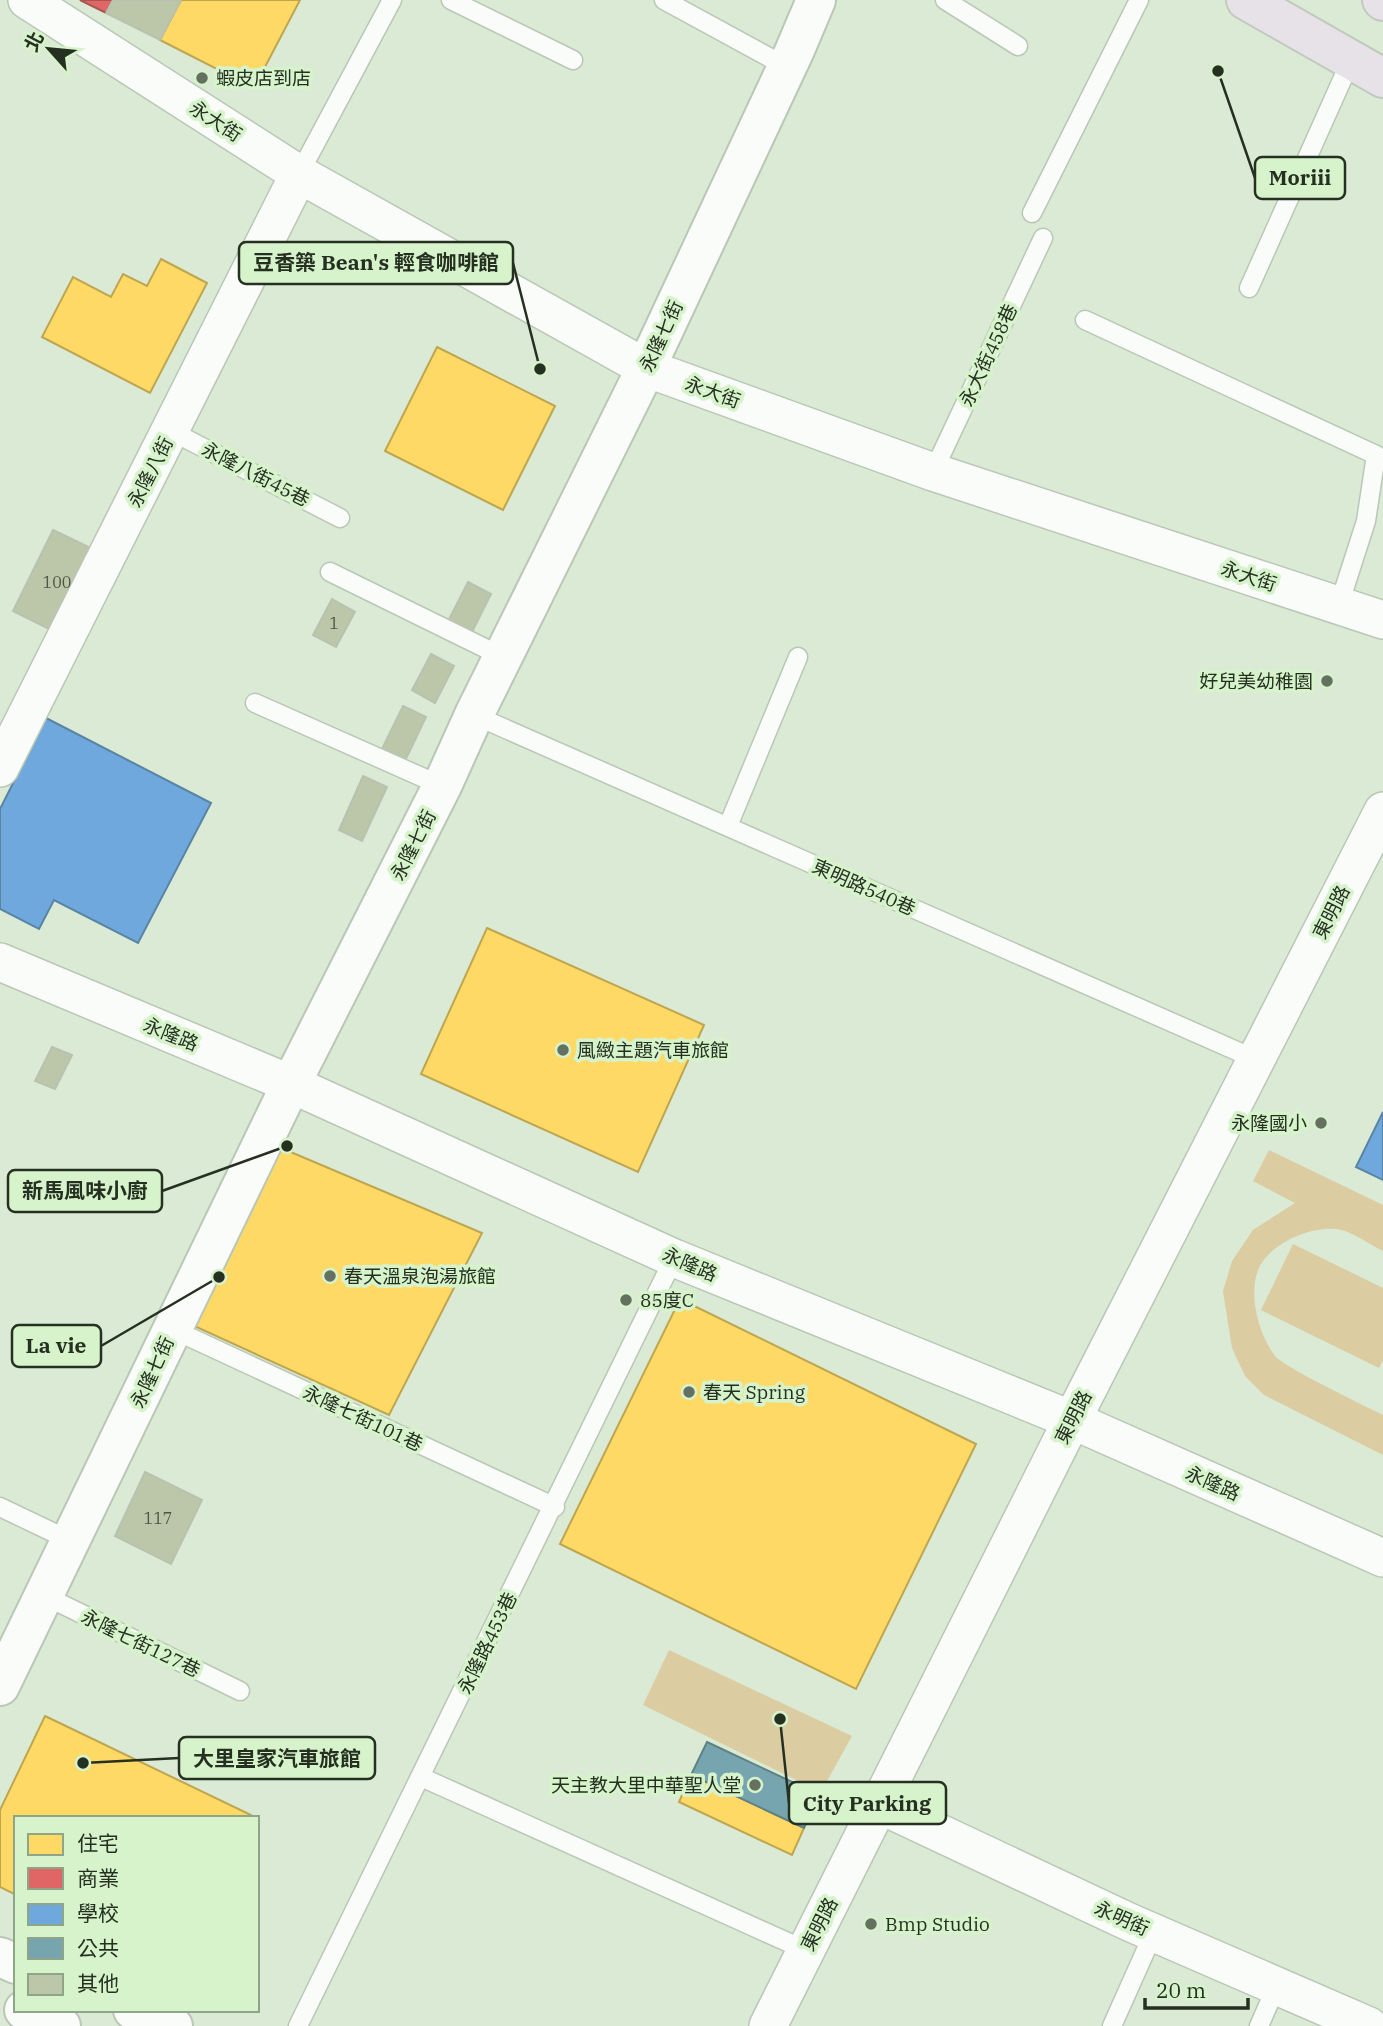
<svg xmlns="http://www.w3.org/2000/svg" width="1383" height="2026" font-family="'IBM Plex Serif','Noto Sans TC',serif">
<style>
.green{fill:#dbcca2}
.homes{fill:#ffd966;stroke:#bea651;stroke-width:2}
.shops{fill:#e06666;stroke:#a85651;stroke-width:2}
.schools{fill:#6fa8dc;stroke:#5984a4;stroke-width:2}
.public{fill:#76a5af;stroke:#5e8284;stroke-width:2}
.building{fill:#bcc7a9;stroke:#b9c2b0;stroke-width:2}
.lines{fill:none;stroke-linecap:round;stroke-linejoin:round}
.service-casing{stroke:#bbc7b6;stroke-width:21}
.minor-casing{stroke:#bbc7b6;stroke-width:40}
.tertiary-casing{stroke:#bbc7b6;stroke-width:42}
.primary-casing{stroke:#c2cabf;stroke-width:42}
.service{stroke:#f9fcf9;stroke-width:18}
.minor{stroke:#f9fcf9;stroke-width:37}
.tertiary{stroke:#f9fcf9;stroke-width:38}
.primary{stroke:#e6e2e8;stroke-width:38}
.poi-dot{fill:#647160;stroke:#d6f3cb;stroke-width:2.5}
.labels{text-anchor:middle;stroke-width:7;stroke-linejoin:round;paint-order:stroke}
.number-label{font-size:16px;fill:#4b5643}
.poi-label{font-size:19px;fill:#253021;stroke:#d6f3cb;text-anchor:start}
.street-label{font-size:19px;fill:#253021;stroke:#d6f3cb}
.leader{fill:none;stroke:#253021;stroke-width:2.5}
.callout-dot{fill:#253021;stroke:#d6f3cb;stroke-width:2.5}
.callout{fill:#d6f3cb;stroke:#253021;stroke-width:2.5}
.callout-label{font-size:21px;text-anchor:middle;font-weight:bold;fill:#253021}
</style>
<rect width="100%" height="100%" fill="#daead4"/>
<g class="green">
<path d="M1269,1150L1383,1205V1251C1370,1245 1349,1229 1335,1229C1308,1227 1269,1244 1258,1270C1248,1296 1259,1335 1275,1356C1284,1367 1365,1406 1383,1415V1455L1264,1395L1245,1376L1232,1348L1223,1291L1232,1261L1253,1230L1295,1203L1253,1181Z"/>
<path d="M1293,1244L1383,1288V1360L1379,1368L1261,1310Z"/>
<path d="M669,1650L852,1736L821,1792L643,1705Z"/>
</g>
<g class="homes">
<path d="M181,0H300L254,88L160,40Z"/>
<path d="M161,259L207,283L150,393L42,337L73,277L111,297L123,274L147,286Z"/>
<path d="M437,347L555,406L503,510L385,451Z"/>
<path d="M487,928L704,1025L638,1172L421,1074Z"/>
<path d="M267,1142L482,1233L389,1415L179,1319Z"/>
<path d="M680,1299L976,1444L856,1689L560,1544Z"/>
<path d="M45,1716L251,1815L250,1818H16V1895L0,1887V1810Z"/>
<path d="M691,1775L804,1828L792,1855L679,1802Z"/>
</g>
<path class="shops" d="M80,0H113L106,13Z"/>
<g class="schools">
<path d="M46,718L211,803L138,943L54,900L39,929L0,909V809Z"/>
<path d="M1383,1112V1180L1356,1167Z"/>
</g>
<path class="public" d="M707,1742L820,1795L804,1828L691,1775Z"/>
<g class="building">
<path d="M113,0H181L160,40L106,13Z"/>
<path d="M53,530L101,553L61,635L13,611Z"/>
<path d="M468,582L491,594L466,644L442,633Z"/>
<path d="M332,599L355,612L336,647L313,635Z"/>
<path d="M431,654L454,666L435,703L412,690Z"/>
<path d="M403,706L426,717L403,765L380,753Z"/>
<path d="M363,776L387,787L362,841L339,830Z"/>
<path d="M52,1047L72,1055L55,1089L35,1081Z"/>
<path d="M145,1472L202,1500L171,1564L115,1536Z"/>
</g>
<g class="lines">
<defs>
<g id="service">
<path d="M451,0L573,60"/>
<path d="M664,0L787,67"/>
<path d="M945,0L1018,46"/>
<path d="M299,174L392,0"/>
<path d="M1032,213L1139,0"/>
<path d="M1249,288L1351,60"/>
<path d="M1085,320L1376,455L1366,521L1339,605"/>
<path d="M171,431L340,518"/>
<path d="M933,472L1043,238"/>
<path d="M330,572L503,657"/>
<path d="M255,703L442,786"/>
<path d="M474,715L1255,1059"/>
<path d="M728,826L798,657"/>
<path d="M172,1329L555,1507"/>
<path d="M0,1507L71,1541"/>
<path d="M43,1595L240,1691"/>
<path d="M421,1777L805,1950"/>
<path d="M298,2026L674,1258"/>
<path d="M1112,2026L1154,1932"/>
<path d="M1259,2026L1277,1985"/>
</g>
<g id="minor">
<path d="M27,0L299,174L646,368L933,472L1383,620"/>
<path d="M0,768L299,174"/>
<path d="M0,962L291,1084L674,1258L1072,1420L1383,1558"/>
<path d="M878,1804L1129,1922L1369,2026"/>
<path d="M768,2026L1072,1420L1383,811"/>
</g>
<g id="tertiary">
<path d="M0,1686L291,1084L442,786L474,715L646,368L794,52L816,0"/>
<path d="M0,1957L16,1964"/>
<path d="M24,2010L61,2026"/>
<path d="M133,2010L173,2026"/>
</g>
<g id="primary">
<path d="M1246,0L1383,78"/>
<path d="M1382,0L1383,1"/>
</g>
</defs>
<use href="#service" class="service-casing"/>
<use href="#minor" class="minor-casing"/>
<use href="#tertiary" class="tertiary-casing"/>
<use href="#primary" class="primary-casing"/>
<use href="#service" class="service"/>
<use href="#minor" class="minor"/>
<use href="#tertiary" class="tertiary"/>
<use href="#primary" class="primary"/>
</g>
<g class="poi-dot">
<circle cx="202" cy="78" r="7"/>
<circle cx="1327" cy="681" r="7"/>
<circle cx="563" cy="1050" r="7"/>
<circle cx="1321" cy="1123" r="7"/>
<circle cx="330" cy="1276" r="7"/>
<circle cx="626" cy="1300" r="7"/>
<circle cx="689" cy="1392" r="7"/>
<circle cx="755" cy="1785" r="7"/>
<circle cx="871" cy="1924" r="7"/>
</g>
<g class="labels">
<g class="number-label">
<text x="57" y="588">100</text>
<text x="334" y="629">1</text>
<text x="158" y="1524">117</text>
</g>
<g class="poi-label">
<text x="216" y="85">蝦皮店到店</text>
<text x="1313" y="688" text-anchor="end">好兒美幼稚園</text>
<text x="577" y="1057">風緻主題汽車旅館</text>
<text x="1307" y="1130" text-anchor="end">永隆國小</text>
<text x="344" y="1283">春天溫泉泡湯旅館</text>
<text x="640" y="1307">85度C</text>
<text x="703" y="1399">春天 Spring</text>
<text x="741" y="1792" text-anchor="end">天主教大里中華聖人堂</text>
<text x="885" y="1931">Bmp Studio</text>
</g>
<g class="street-label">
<text transform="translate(216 121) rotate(33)" y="7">永大街</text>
<text transform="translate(661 336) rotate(-65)" y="7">永隆七街</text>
<text transform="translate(988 355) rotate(-65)" y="7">永大街458巷</text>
<text transform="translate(713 392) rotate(20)" y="7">永大街</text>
<text transform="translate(150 472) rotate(-63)" y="7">永隆八街</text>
<text transform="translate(256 474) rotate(27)" y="7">永隆八街45巷</text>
<text transform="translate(1249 576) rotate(18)" y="7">永大街</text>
<text transform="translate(413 845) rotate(-63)" y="7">永隆七街</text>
<text transform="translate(864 887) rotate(24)" y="7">東明路540巷</text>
<text transform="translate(1331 912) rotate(-63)" y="7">東明路</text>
<text transform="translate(171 1034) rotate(22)" y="7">永隆路</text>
<text transform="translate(690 1264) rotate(23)" y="7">永隆路</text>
<text transform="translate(152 1372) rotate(-65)" y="7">永隆七街</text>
<text transform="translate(1073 1417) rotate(-63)" y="7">東明路</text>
<text transform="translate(363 1418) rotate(25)" y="7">永隆七街101巷</text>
<text transform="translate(1213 1483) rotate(24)" y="7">永隆路</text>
<text transform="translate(141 1643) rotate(26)" y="7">永隆七街127巷</text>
<text transform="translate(487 1643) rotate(-64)" y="7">永隆路453巷</text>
<text transform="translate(1122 1918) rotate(24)" y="7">永明街</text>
<text transform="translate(819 1924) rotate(-63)" y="7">東明路</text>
</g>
</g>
<path class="leader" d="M1218 71L1255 178M540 369L513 263M287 1146L162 1191M219 1277L101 1346M83 1763L179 1758M780 1719L789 1803"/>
<g class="callout-dot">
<circle cx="1218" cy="71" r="7"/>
<circle cx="540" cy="369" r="7"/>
<circle cx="287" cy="1146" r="7"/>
<circle cx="219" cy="1277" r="7"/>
<circle cx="83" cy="1763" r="7"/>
<circle cx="780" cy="1719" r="7"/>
</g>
<g class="callout">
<rect x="1255" y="157" width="90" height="42" rx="7"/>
<rect x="239" y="242" width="274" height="42" rx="7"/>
<rect x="8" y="1170" width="154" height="42" rx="7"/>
<rect x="12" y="1325" width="89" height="42" rx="7"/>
<rect x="179" y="1737" width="196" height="42" rx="7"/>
<rect x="789" y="1782" width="157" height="42" rx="7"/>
</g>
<g class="callout-label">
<text x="1300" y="185">Moriii</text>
<text x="376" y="270">豆香築 Bean's 輕食咖啡館</text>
<text x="85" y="1198">新馬風味小廚</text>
<text x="56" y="1353">La vie</text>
<text x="277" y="1766">大里皇家汽車旅館</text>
<text x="867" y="1811">City Parking</text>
</g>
<rect x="14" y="1816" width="245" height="196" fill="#d6f3cb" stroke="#8fa587" stroke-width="2"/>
<rect x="28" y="1834" width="35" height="21" fill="#ffd966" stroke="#8fa587" stroke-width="2"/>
<text x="77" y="1851" font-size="21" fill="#253021">住宅</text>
<rect x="28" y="1868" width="35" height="21" fill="#e06666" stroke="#8fa587" stroke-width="2"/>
<text x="77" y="1886" font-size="21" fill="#253021">商業</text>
<rect x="28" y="1904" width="35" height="21" fill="#6fa8dc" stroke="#8fa587" stroke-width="2"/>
<text x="77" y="1921" font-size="21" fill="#253021">學校</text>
<rect x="28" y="1938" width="35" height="21" fill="#76a5af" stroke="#8fa587" stroke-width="2"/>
<text x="77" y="1956" font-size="21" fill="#253021">公共</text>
<rect x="28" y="1974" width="35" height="21" fill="#bcc7a9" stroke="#8fa587" stroke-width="2"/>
<text x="77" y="1991" font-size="21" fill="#253021">其他</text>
<g transform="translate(49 49) rotate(297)" stroke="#d6f3cb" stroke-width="5" paint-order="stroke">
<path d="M0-5L12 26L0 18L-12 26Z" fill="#253021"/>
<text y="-10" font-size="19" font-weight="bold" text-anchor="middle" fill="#253021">北</text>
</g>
<path d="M1145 1998v10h103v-10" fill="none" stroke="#253021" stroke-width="3.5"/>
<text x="1156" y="1998" font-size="21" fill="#253021" stroke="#d6f3cb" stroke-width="5" paint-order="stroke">20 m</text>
</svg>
